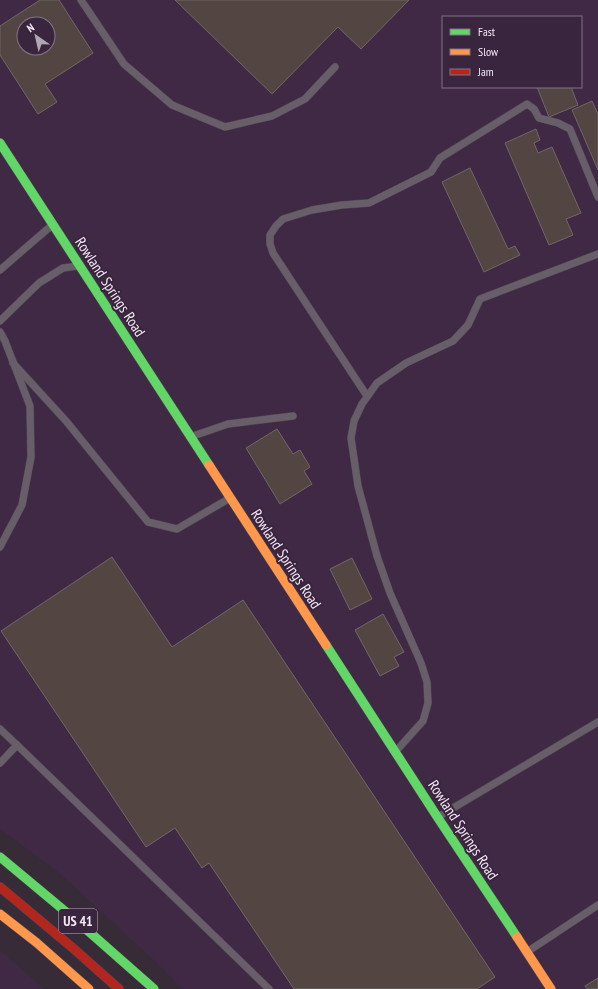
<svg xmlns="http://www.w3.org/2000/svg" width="598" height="989" font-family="'PT Sans Narrow',sans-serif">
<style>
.built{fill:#402944;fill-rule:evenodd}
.building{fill:#534542;stroke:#716667;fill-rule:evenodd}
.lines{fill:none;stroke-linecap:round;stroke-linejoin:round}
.lane-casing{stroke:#504751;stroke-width:8}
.fast-casing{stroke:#504751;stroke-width:10}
.slow-casing{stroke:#504751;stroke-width:10}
.jam-casing{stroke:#504751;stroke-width:10}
.lane{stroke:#675e69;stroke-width:7}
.fast{stroke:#63d668;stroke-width:9}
.slow{stroke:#ff974d;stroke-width:9}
.jam{stroke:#b3261e;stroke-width:9}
.labels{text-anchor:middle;stroke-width:4;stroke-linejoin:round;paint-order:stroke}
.shield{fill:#39253d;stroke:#bdaebf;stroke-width:1}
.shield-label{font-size:14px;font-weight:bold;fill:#f5e8f7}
.street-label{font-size:15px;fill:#f5e8f7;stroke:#39253d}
</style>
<rect width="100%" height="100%" fill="#362b37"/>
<g class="built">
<path d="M0,0H598V989H183L159,965L57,871L0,829ZM443,17H581V87H443ZM24,24H48V48H24Z"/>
<path d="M0,950L44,989H0Z"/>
</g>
<g class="building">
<path d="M40,0H59L93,53L45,84L57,102L38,114L0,55V26ZM24,24H48V48H24Z"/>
<path d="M175,0H409L361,49L338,27L272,94Z"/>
<path d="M537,87H571L578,105L549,117Z"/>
<path d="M592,101L598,114V170L572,110Z"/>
<path d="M536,129L540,140L534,143L538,153L552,147L581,213L566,219L573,235L549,245L505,143Z"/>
<path d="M470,168L508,249L515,246L520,255L484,272L442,182Z"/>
<path d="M277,429L293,454L300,450L310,467L304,471L312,484L280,504L246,448Z"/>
<path d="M112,557L172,647L243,600L495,977L477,989H294L209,863L202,868L175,828L146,847L1,631Z"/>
<path d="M352,558L372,599L350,610L330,569Z"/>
<path d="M383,614L404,652L394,657L399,666L380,676L355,630Z"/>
<path d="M598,978V989H587L585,986Z"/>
</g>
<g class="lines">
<defs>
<g id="lane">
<path d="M81,0L124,64L172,105L225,127L272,116L305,99L335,67"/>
<path d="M0,270L51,226"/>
<path d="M0,321L39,283L63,268L78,266"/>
<path d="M0,332L5,341L30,406L31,457L22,505L0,547"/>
<path d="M13,363L66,421L148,522L177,529L230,498"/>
<path d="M367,396L273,253L270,244V235L276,226L283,219L312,210L342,205L369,203L431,172L440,158L527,104L534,109L539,118L558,123L570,129L598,197"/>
<path d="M193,436L228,424L293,416"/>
<path d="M0,729L17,745"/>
<path d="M397,750L423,721L428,703L427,682L421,663L390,593L377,556L358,486L351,438L354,421L362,404L377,383L406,363L453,341L468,325L480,299L598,254"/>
<path d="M0,763L17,745L269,989"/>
<path d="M438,817L598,722"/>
<path d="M527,952L598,905"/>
</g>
<g id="fast">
<path d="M0,143L209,465"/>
<path d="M326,645L438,818L517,937"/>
<path d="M0,857L78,922L154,989"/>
</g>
<g id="slow">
<path d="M209,465L326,645"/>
<path d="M0,914L37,943L89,989"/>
<path d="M517,937L551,989"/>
</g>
<path id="jam" d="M0,887L74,949L119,989"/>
</defs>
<use href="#lane" class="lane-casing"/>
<use href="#fast" class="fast-casing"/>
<use href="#slow" class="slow-casing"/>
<use href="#jam" class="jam-casing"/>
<use href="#lane" class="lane"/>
<use href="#fast" class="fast"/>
<use href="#slow" class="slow"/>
<use href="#jam" class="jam"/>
</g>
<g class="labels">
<rect class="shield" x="59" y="909" width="38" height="24" rx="3"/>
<g class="shield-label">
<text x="78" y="926">US 41</text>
</g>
<g class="street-label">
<text transform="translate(110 287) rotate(57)" y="5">Rowland Springs Road</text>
<text transform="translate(286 559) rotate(57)" y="5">Rowland Springs Road</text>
<text transform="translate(463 830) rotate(57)" y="5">Rowland Springs Road</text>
</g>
</g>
<rect x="442" y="16" width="140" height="72" fill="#39253d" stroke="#847387"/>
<rect x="450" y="29" width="20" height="6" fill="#63d668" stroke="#847387"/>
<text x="478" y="36" font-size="12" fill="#f5e8f7">Fast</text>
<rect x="450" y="49" width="20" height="6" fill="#ff974d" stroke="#847387"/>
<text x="478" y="56" font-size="12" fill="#f5e8f7">Slow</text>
<rect x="450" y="69" width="20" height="6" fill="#b3261e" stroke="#847387"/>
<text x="478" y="76" font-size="12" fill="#f5e8f7">Jam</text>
<g transform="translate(36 36) rotate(326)"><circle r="19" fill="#39253d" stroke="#847387"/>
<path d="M0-3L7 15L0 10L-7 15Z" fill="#b2a6b4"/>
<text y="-6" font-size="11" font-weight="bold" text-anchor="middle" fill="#f5e8f7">N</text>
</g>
</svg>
